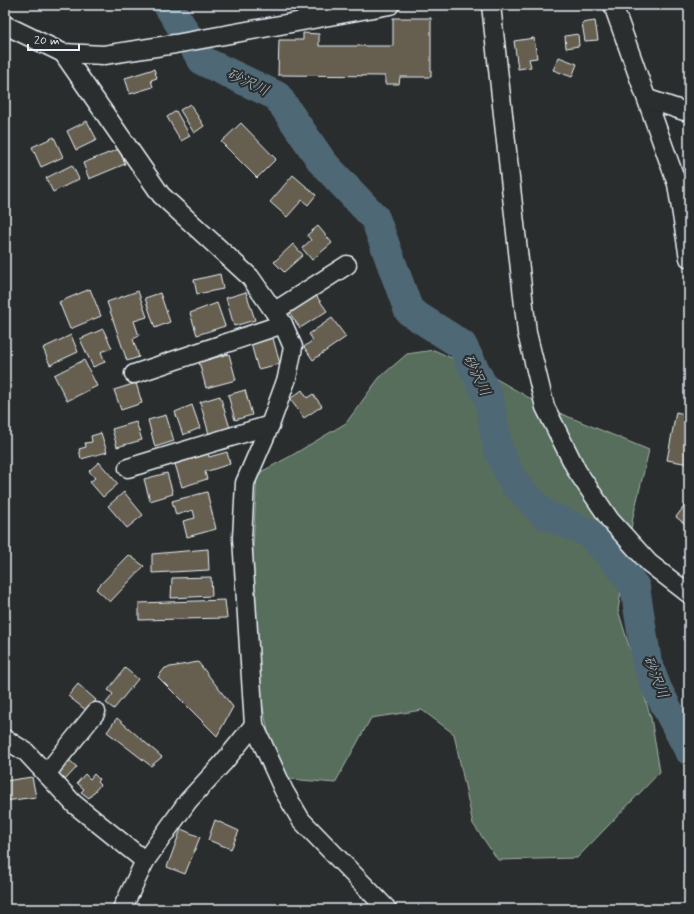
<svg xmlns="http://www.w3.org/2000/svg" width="694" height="914" font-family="Mynerve,'Klee One',sans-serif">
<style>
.green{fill:#586e5b;stroke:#a0b0aa}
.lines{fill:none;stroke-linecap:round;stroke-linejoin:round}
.river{stroke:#506774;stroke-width:30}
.building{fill:#665f4f;stroke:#e8f1f8}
.minor-casing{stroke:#e8f1f8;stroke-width:21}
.minor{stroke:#2a2d2e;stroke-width:18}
.labels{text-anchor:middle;stroke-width:4;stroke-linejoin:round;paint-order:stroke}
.water-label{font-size:15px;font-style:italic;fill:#abbac3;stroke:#2a2d2e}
</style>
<rect width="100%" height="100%" fill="#2a2d2e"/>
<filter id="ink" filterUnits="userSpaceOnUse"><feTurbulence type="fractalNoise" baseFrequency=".025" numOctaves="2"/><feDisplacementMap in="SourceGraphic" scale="8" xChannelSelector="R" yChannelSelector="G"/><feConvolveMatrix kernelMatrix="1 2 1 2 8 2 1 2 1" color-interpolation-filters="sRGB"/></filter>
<g filter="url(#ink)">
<path class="green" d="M434,350L493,377L545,407L649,450L633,517L618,610L651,718L660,772L577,858L498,860L473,824L454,734L422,710L371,718L335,783L278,778L248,638L257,474L289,457L346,423L379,378L407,354Z"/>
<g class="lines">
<path class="river" d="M168,5L203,61L277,96L323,163L375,218L409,311L462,345L489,398L498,449L514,483L544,514L587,532L609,553L635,587L647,663L657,689L689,750"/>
</g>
<g class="building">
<path d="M393,18H431V77H400L399,84H385V76L278,75L279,40H303V33L319,34V46H393Z"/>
<path d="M595,21L598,40L585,41L582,23Z"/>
<path d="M578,34L579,46L566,48L565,36Z"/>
<path d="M534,38L537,58L529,59L531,67L518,69L514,41Z"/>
<path d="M559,57L577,64L572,77L553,70Z"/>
<path d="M154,69L157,78L151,80L153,87L130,94L125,78Z"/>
<path d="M190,104L204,126L194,133L180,110Z"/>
<path d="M176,111L190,136L181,141L167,117Z"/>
<path d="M87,121L97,140L76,150L67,131Z"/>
<path d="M241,123L276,159L257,178L221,142Z"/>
<path d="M54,137L63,157L41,167L32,147Z"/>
<path d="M119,149L125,164L89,179L83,163Z"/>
<path d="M72,165L79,179L53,192L46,178Z"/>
<path d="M293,175L316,195L308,205L302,200L287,217L270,202Z"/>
<path d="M318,226L332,243L312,260L302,248L311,240L307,235Z"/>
<path d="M293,244L303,255L284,272L274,262Z"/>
<path d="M220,274L223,289L197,294L194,280Z"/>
<path d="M90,289L101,316L70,329L59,302Z"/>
<path d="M138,291L147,317L134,321L139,336L133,339L139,357L127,361L107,302Z"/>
<path d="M246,292L255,320L234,326L226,298Z"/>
<path d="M160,293L170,322L155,328L145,298Z"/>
<path d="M315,294L327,311L300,328L289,312Z"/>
<path d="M217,303L225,326L197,335L190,313Z"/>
<path d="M332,318L346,337L313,360L304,347L313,340L309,334Z"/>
<path d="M103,329L112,348L101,352L105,362L93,367L80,339Z"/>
<path d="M71,335L78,352L50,365L43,348Z"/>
<path d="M273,338L280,364L258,369L251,344Z"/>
<path d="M229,354L236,380L206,388L199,362Z"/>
<path d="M84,360L97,386L67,401L54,375Z"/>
<path d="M136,383L142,403L121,410L114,390Z"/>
<path d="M245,390L252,415L235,420L228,395Z"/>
<path d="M302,390L307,398L313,394L322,406L304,418L290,399Z"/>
<path d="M220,396L230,428L209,434L200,402Z"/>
<path d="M192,405L200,428L183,435L175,412Z"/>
<path d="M676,412L689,415V464L667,460Z"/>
<path d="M166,415L174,441L155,447L148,420Z"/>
<path d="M136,422L142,440L117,447L112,429Z"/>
<path d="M101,433L107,452L81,459L79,449L86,447L85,443L92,442L91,436Z"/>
<path d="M227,452L230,464L205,472L207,479L182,487L175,464L208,454L209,457Z"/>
<path d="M99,462L118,484L103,497L90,482L95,478L89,471Z"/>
<path d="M167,473L173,494L150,501L144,479Z"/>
<path d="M124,492L143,515L127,528L108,506Z"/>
<path d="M207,492L216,529L187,537L183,521L195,518L193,510L176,515L172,501Z"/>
<path d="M689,500V527L676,517Z"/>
<path d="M208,549L209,570L152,573V554Z"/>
<path d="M129,555L144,566L110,602L96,589Z"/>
<path d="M211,577L212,596L171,598L172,578Z"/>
<path d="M225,600L227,618L139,620V603Z"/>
<path d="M198,662L233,707L217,736L158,677L165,668Z"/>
<path d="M125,668L138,679L114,709L106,703L113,694L108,690Z"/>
<path d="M78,684L96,700L87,711L68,696Z"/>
<path d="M117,718L162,757L151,766L107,732Z"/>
<path d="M67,758L77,767L65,780L55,771Z"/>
<path d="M85,774L90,779L94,774L99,779L97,782L100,785L89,798L81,792L84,789L77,783Z"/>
<path d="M32,777L36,797L5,801V781Z"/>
<path d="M215,820L239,831L231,849L208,840Z"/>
<path d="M181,829L200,837L185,874L167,867Z"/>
</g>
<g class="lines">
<defs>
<g id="minor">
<path d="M491,5L527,333L545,407L577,471L610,520L649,563L689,594"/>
<path d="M613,5L677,184L689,258"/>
<path d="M5,25L63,53L104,55L175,44L390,5"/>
<path d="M63,53L161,195L250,277L283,324L293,347L287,378L270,425L245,483L242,538L254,725L284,791L301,820L387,909"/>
<path d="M648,99L684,111L689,110"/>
<path d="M275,311L347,265"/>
<path d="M134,374L283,324"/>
<path d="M128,468L270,425"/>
<path d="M5,739L26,752L74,804L145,861L188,801L223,763L254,725"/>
<path d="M46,774L96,712"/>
<path d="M122,909L145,861"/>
</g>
</defs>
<use href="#minor" class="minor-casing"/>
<use href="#minor" class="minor"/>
</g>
</g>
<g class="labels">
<g class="water-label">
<text transform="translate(248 82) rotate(25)" y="5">砂沢川</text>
<text transform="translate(477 375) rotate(64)" y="5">砂沢川</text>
<text transform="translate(656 677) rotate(68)" y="5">砂沢川</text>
</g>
</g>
<rect width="694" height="914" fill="none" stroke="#2a2d2e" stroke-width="20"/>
<rect x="10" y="10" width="674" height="894" fill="none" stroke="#e8f1f8" stroke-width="1.5" filter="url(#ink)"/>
<path d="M28 44v6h51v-6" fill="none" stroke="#e8f1f8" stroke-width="2"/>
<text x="34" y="44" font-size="12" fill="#e8f1f8" stroke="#2a2d2e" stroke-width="3" paint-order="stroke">20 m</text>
</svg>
